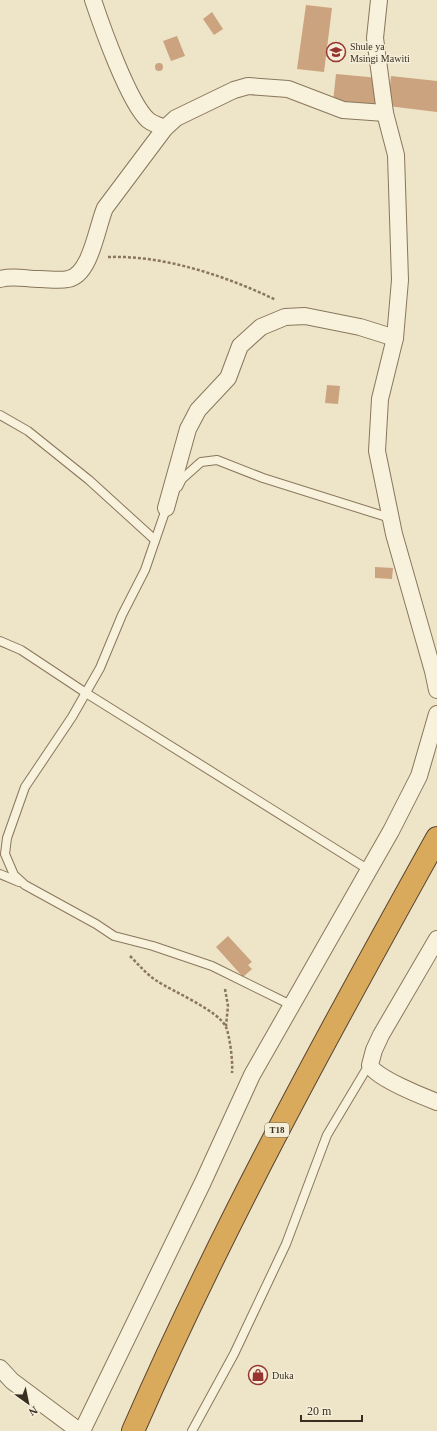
<svg xmlns="http://www.w3.org/2000/svg" width="437" height="1431" font-family="'Times New Roman',serif">
<style>
.building{fill:#cba37f}
.lines{fill:none;stroke-linecap:round;stroke-linejoin:round}
.lane-casing{stroke:#89775d;stroke-width:10}
.street-casing{stroke:#89775d;stroke-width:18}
.highway-casing{stroke:#584531;stroke-width:24}
.path{stroke:#89775d;stroke-width:2.5;stroke-dasharray:3 2;stroke-linecap:butt}
.lane{stroke:#f8f1db;stroke-width:8}
.street{stroke:#f8f1db;stroke-width:16}
.highway{stroke:#d9a95c;stroke-width:22}
.labels{text-anchor:middle;stroke-width:3;stroke-linejoin:round;paint-order:stroke}
.shield{fill:#f5eed8;stroke:#726858;stroke-width:1}
.shield-label{font-size:9px;font-weight:bold;fill:#3a2e21}
.poi-label{font-size:10px;fill:#3a2e21;stroke:#f5eed8;text-anchor:start}
</style>
<rect width="100%" height="100%" fill="#eee4c8"/>
<g class="building">
<path d="M306,5L332,8L324,72L297,69Z"/>
<path d="M212,12L223,29L214,35L203,19Z"/>
<path d="M177,36L185,56L171,61L163,41Z"/>
<circle cx="159" cy="67" r="4"/>
<path d="M336,74L379,78L376,106L333,102Z"/>
<path d="M391,76L437,81V112L388,106Z"/>
<path d="M327,385L340,386L338,404L325,403Z"/>
<path d="M375,567L393,568L392,579L375,578Z"/>
<path d="M228,936L252,962L248,965L252,969L243,977L216,947Z"/>
</g>
<g class="lines">
<defs>
<g id="lane">
<path d="M0,415L28,431L89,480L155,540"/>
<path d="M178,487L182,479L201,462L217,460L263,478L390,518"/>
<path d="M167,506L145,570L122,615L100,668L72,717L25,787L7,838L5,854L14,875L25,885L96,924L114,936L153,946L212,966L291,1005"/>
<path d="M0,641L21,650L86,693L369,870"/>
<path d="M0,874L19,882"/>
<path d="M192,1431L234,1354L286,1244L327,1135L370,1063"/>
</g>
<g id="street">
<path d="M93,0C102,27 129,103 148,120C153,124 160,126 165,128"/>
<path d="M379,0L375,38L385,113L396,155L400,280L395,338L380,399L377,451L394,534L433,671L437,690"/>
<path d="M0,279C13,275 26,279 40,279C49,279 59,281 68,279C91,275 97,226 105,208L165,128L176,118L234,90L248,86L288,89L343,110L385,113"/>
<path d="M166,508L188,429L198,410L228,378L240,346L261,327L285,317L305,316L360,327L395,338"/>
<path d="M437,939L381,1035L374,1050L370,1065C374,1077 424,1097 437,1102"/>
<path d="M0,1368L12,1381L79,1431"/>
<path d="M82,1431L203,1182L252,1075L391,831L419,776L437,714"/>
</g>
<path id="highway" d="M133,1431C222,1227 329,1032 437,838"/>
</defs>
<use href="#lane" class="lane-casing"/>
<use href="#street" class="street-casing"/>
<use href="#highway" class="highway-casing"/>
<g class="path">
<path d="M108,257C164,255 226,276 276,300"/>
<path d="M130,956C139,965 146,974 157,981C172,991 219,1011 226,1027C230,1037 233,1062 232,1073"/>
<path d="M225,989L228,1006L226,1026"/>
</g>
<use href="#lane" class="lane"/>
<use href="#street" class="street"/>
<use href="#highway" class="highway"/>
</g>
<defs>
<symbol id="school-ring" viewBox="-11 -11 22 22"><circle r="9.5" fill="#f5eed8" stroke="#97342f" stroke-width="1.5"/><path d="M0-5L7-2L0 1L-7-2ZM-4 1L0 2.5L4 1V4Q0 6-4 4Z" fill="#97342f"/></symbol>
<symbol id="shop-ring" viewBox="-11 -11 22 22"><circle r="9.5" fill="#f5eed8" stroke="#97342f" stroke-width="1.5"/><path d="M-5-2.5h2.3a2.7 3.5 0 0 1 5.4 0H5L5.5 6h-11ZM-1.5-2.5h3a1.5 2.3 0 0 0-3 0Z" fill="#97342f"/></symbol>
</defs>
<g fill-rule="evenodd">
<use href="#school-ring" x="325" y="41" width="22" height="22"/>
<use href="#shop-ring" x="247" y="1364" width="22" height="22"/>
</g>
<g class="labels">
<rect class="shield" x="265" y="1123" width="24" height="14" rx="3"/>
<g class="shield-label">
<text x="277" y="1133">T18</text>
</g>
<g class="poi-label">
<text x="350" y="50">Shule ya<tspan x="350" dy="12">Msingi Mawiti</tspan></text>
<text x="272" y="1379">Duka</text>
</g>
</g>
<g transform="translate(28 1403) rotate(147)" stroke="#f5eed8" stroke-width="3" paint-order="stroke">
<path d="M0-3L7 15L0 10L-7 15Z" fill="#3a2e21"/>
<text y="-6" font-size="11" font-weight="bold" text-anchor="middle" fill="#3a2e21">N</text>
</g>
<path d="M301 1415v6h61v-6" fill="none" stroke="#3a2e21" stroke-width="2"/>
<text x="307" y="1415" font-size="12" fill="#3a2e21" stroke="#f5eed8" stroke-width="3" paint-order="stroke">20 m</text>
</svg>
